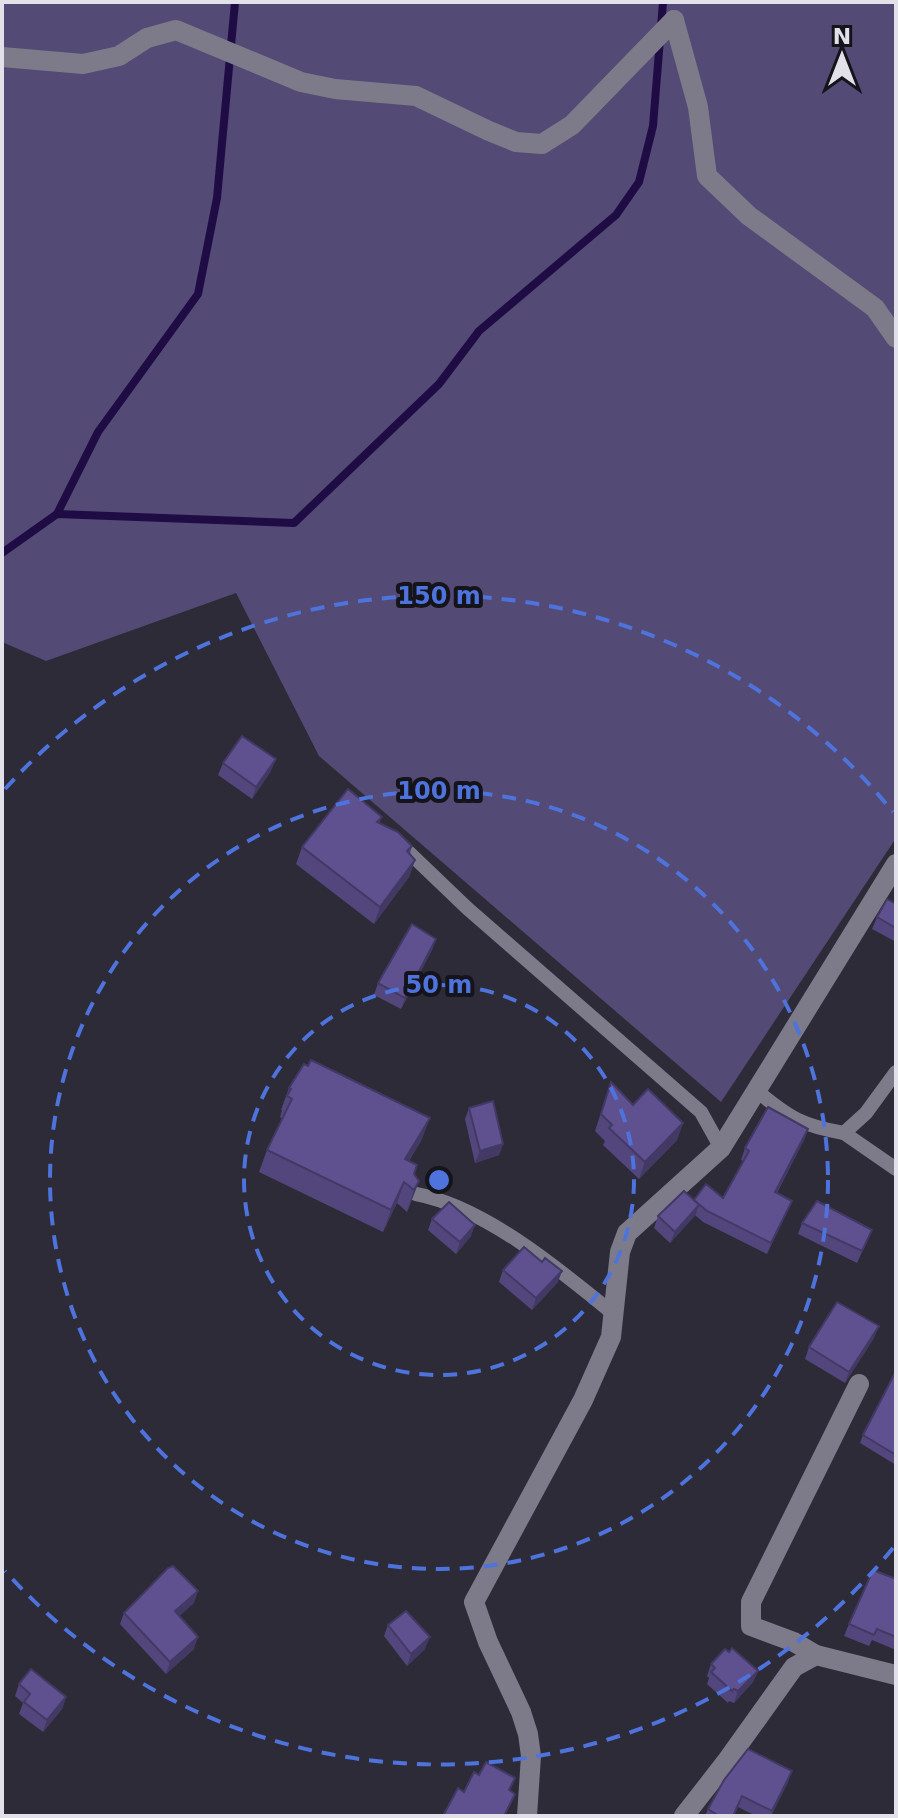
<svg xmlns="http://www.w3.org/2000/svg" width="898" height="1818" font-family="'DejaVu Sans',sans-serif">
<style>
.green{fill:#534a75}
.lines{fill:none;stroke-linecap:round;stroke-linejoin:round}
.stream{stroke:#200c45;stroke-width:8}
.service{stroke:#7d7b8a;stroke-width:14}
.minor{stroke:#7d7b8a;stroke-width:20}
.wall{fill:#52467c}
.shaded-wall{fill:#423965}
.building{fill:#5f5190;stroke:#423965;stroke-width:2}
.ring{fill:none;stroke:#4e73dc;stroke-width:4;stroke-dasharray:14 10}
.centre{fill:#4e73dc;stroke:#15141a;stroke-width:4}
.ring-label{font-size:24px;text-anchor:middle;font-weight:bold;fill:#4e73dc;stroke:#15141a;stroke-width:8;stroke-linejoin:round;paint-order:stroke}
</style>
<rect width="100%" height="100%" fill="#2d2b37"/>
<path class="green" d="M2,2H896V838L721,1102L319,756L236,593L46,661L2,642Z"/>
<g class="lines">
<g class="stream">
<path d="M57,514L98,432L198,294L217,198L235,2"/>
<path d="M2,553L57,514L294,523L439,384L479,331L616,215L639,182L653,126L663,2"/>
</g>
<g class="service">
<path d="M396,840L467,908L701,1112L721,1148"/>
<path d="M757,1091C789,1118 803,1126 844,1133L866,1113L896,1072"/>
<path d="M844,1133L896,1169"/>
<path d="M416,1194C485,1207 561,1271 615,1315"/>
</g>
<g class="minor">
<path d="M674,20L698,107L707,176L749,216L875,308L896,338"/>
<path d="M2,57L83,64L119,56L147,38L176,30L301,82L335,89L416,96L489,131L516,142L542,144L572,125L674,20"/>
<path d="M816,1655L794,1642L751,1626V1602L859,1384"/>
<path d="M527,1816L531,1756L528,1734L521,1712L488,1642L474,1602L583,1400L611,1337L620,1252L627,1233L721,1148L896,864"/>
<path d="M684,1816L726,1762L794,1667L816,1655L896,1675"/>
</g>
</g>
<g class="wall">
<path d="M223,763L271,771L252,799L218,775Z"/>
<path d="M382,817L379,823L412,846L410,854L415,860L409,877L374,924L296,864L302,847Z"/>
<path d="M896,904V942L872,929L877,917Z"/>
<path d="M436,939L432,950L401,1009L374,995L378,983Z"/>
<path d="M611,1082L633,1105L683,1123L677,1140L639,1179L603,1145L605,1141L595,1131Z"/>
<path d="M289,1088L422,1139L409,1161L414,1174L419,1181L411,1202L407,1212L397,1203L383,1232L259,1172L267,1150L282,1119L280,1117L282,1110H281Z"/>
<path d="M469,1108L503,1144L499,1155L475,1163L465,1119Z"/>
<path d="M808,1129L804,1140L777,1193L787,1212L767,1254L703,1222L695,1215L670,1243L654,1228L658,1216L694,1201L723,1198L744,1161L741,1160L745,1148Z"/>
<path d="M432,1219L471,1236L456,1254L428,1230Z"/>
<path d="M802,1223L872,1230L857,1263L798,1234Z"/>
<path d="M503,1270L558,1282L532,1310L499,1282Z"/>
<path d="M874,1338L845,1383L805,1359L809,1347Z"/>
<path d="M896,1371V1465L860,1443L863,1435Z"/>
<path d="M896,1579V1650L872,1640L869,1646L844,1636L849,1624Z"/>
<path d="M194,1603L179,1616L194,1649L166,1674L120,1624L124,1613Z"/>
<path d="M388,1625L425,1649L407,1666L384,1636Z"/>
<path d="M711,1664L758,1671L753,1682L734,1703L729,1701L728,1703L707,1684L709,1678L707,1676Z"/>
<path d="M19,1684L66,1697L62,1709L43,1732L19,1714L23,1703L15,1696Z"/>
<path d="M792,1771L788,1782L771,1816H756L738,1807L734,1816H705L708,1809Z"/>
</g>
<g class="shaded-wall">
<path d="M276,759L271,771L252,799L256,787Z"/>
<path d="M415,860L409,877L374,924L380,907Z"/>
<path d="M436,939L432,950L401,1009L405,998Z"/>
<path d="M430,1118L422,1139L397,1181L405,1159Z"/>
<path d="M683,1123L677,1140L639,1179L645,1162Z"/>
<path d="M808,1129L804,1140L771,1203L775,1192Z"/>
<path d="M503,1144L499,1155L475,1163L480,1151Z"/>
<path d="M419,1181L411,1202L407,1212L414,1190Z"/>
<path d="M404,1182L397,1203L383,1232L391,1210Z"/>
<path d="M792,1201L787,1212L767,1254L771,1243Z"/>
<path d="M699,1205L695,1216L670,1243L675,1232Z"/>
<path d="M475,1225L471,1236L456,1254L460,1242Z"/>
<path d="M562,1271L558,1282L532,1310L536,1298Z"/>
<path d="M879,1326L874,1338L845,1383L849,1372Z"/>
<path d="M198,1591L194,1603L171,1623L175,1611Z"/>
<path d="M198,1637L194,1649L166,1674L170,1662Z"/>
<path d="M430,1637L425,1649L407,1666L411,1654Z"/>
<path d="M758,1671L753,1682L734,1703L738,1691Z"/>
<path d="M66,1697L62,1709L43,1732L47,1720Z"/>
<path d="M792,1771L788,1782L770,1816L772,1811Z"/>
</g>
<g class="building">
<path d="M242,736L276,759L256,787L223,763Z"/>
<path d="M348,789L382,817L377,822L398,832L412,846L407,851L415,860L380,907L302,847Z"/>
<path d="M887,899L896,904V928L877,917Z"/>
<path d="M412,924L436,939L405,998L378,983Z"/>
<path d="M311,1060L430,1118L405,1159L417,1165L414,1174L419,1181L414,1190L404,1182L391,1210L267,1150L292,1099L287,1096L291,1089L289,1088L304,1064L308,1066Z"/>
<path d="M611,1082L633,1105L648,1089L683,1123L645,1162L609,1128L612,1125L601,1114Z"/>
<path d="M493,1101L503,1144L480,1151L469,1108Z"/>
<path d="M768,1107L808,1129L775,1192L792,1201L771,1243L707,1211L694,1200L706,1184L723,1198L749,1151L745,1148Z"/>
<path d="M684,1191L699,1205L675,1232L658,1216Z"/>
<path d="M817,1201L872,1230L862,1251L802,1223Z"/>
<path d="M449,1202L475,1225L460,1242L432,1219Z"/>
<path d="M524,1247L542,1262L545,1258L562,1271L536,1298L503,1270Z"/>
<path d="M837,1302L879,1326L849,1372L809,1347Z"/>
<path d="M896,1371V1455L863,1435Z"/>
<path d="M173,1566L198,1591L175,1611L198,1637L170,1662L124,1613L168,1568Z"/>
<path d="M873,1570L896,1579V1637L877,1629L874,1635L849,1624Z"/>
<path d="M406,1611L430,1637L411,1654L388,1625Z"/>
<path d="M732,1648L758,1671L738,1691L734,1689L732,1691L711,1672L715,1668L711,1664L725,1649L729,1652Z"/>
<path d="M31,1669L66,1697L47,1720L24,1702L30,1694L19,1684Z"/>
<path d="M748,1749L792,1771L772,1811L742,1796L733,1816H719L708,1809L724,1780Z"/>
<path d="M486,1762L515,1778L509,1790L515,1794L504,1816H443L458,1788L464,1792L474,1772L479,1775Z"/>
</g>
<g class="ring">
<circle cx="439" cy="1180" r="195"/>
<circle cx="439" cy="1180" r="389"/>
<path d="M893 1548A584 584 0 0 1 5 1571M5 789A584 584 0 0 1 893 812"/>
</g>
<circle cx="439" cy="1180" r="12" class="centre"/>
<g class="ring-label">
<text x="439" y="604">150 m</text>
<text x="439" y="799">100 m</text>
<text x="439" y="993">50 m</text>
</g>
<rect width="898" height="1818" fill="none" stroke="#e2e1ea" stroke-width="8"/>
<g transform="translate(842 56)" stroke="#15141a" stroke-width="6" paint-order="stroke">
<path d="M0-6L14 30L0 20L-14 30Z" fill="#e2e1ea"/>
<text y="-12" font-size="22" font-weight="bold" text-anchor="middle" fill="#e2e1ea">N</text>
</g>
</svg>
